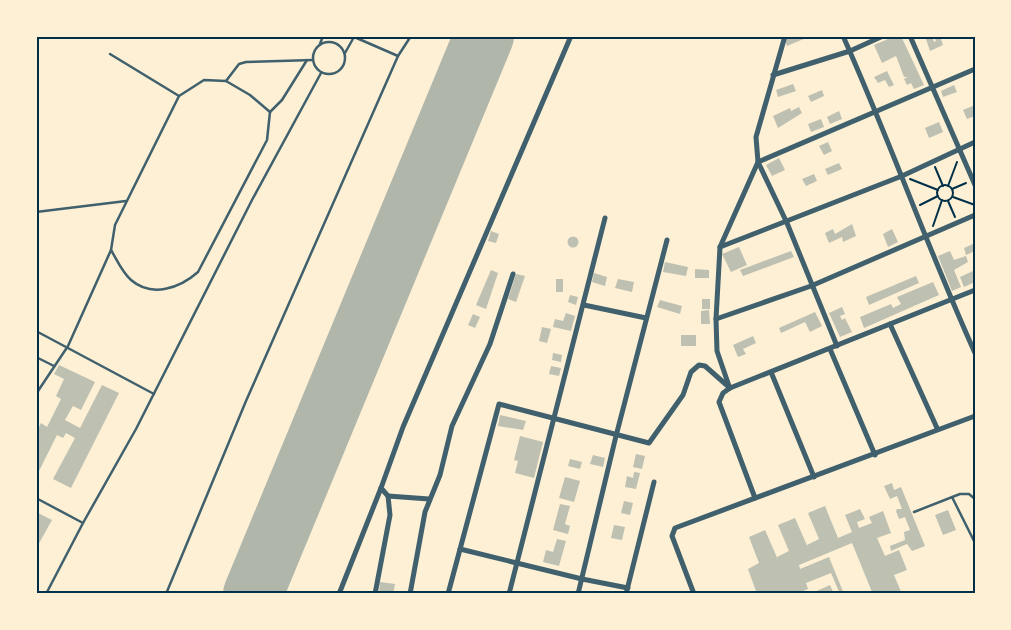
<svg xmlns="http://www.w3.org/2000/svg" width="1011" height="630" font-family="Poppins,sans-serif">
<style>
.lines{fill:none;stroke-linecap:round;stroke-linejoin:round}
.runway{stroke:#b1b6ab;stroke-width:60}
.building{fill:#bec0b2}
.path{stroke:#003049;stroke-width:2}
.service{stroke:#3f606c;stroke-width:2.5}
.minor{stroke:#3f606c;stroke-width:5}
.neatline{fill:none;stroke:#003049;stroke-width:2}
</style>
<rect width="100%" height="100%" fill="#fdf0d5"/>
<g class="lines">
<path class="runway" d="M253,594L484,36"/>
</g>
<g class="building">
<path d="M793,36H805L806,38L787,46L785,40Z"/>
<path d="M895,36H901L924,85L914,89L911,83L907,85L904,79L908,77H904L896,56L882,63L874,45Z"/>
<path d="M925,36H932L934,42L936,41L934,36H940L943,45L930,51Z"/>
<path d="M887,71L894,85L889,87L885,80L878,83L874,77Z"/>
<path d="M793,84L796,91L778,97L776,90Z"/>
<path d="M954,85L957,92L943,97L941,91Z"/>
<path d="M822,90L824,96L811,102L808,96Z"/>
<path d="M975,105V116L967,119L963,110Z"/>
<path d="M799,107L802,113L778,128L773,116L790,108L791,111Z"/>
<path d="M839,111L842,119L830,124L827,117Z"/>
<path d="M821,119L824,127L811,132L808,124Z"/>
<path d="M939,122L943,132L929,138L925,128Z"/>
<path d="M828,142L832,151L824,155L819,146Z"/>
<path d="M779,158L785,170L772,176L766,165Z"/>
<path d="M839,163L842,169L828,175L825,169Z"/>
<path d="M814,174L817,181L806,186L802,179Z"/>
<path d="M852,224L856,236L843,242L842,237L829,243L825,233L833,229L835,234Z"/>
<path d="M892,229L898,242L888,247L883,234Z"/>
<path d="M491,231L499,234L496,243L488,241Z"/>
<circle cx="573" cy="242" r="5.5"/>
<path d="M975,243V251L966,255L964,248Z"/>
<path d="M739,247L747,265L731,272L722,254Z"/>
<path d="M791,251L794,257L743,276L740,270Z"/>
<path d="M950,251L954,260L966,256L968,262L954,270L961,287L952,291L938,256Z"/>
<path d="M665,262L688,267L686,276L663,272Z"/>
<path d="M695,269L709,270V278H695Z"/>
<path d="M491,270L498,273L486,309L476,305Z"/>
<path d="M975,270V282L964,287L960,277Z"/>
<path d="M594,273L607,277L605,286L592,282Z"/>
<path d="M516,274L525,276L516,302L508,299Z"/>
<path d="M916,276L919,283L869,305L866,297Z"/>
<rect x="556" y="279" width="7" height="13"/>
<path d="M618,279L634,282L632,292L615,288Z"/>
<path d="M933,282L939,295L864,328L860,317L891,304L893,308L901,304L897,297Z"/>
<path d="M570,295L578,297L576,305L568,302Z"/>
<rect x="702" y="299" width="8" height="10"/>
<path d="M660,300L682,306L680,314L657,307Z"/>
<path d="M842,307L845,314L840,316L842,320L845,318L852,332L840,337L829,313Z"/>
<path d="M709,310L710,324H701V311Z"/>
<path d="M815,312L822,326L810,332L805,322L781,333L779,328Z"/>
<path d="M566,313L575,316L571,331L553,327L555,319L563,321Z"/>
<path d="M473,314L480,317L475,328L468,325Z"/>
<path d="M542,327L551,329L547,343L539,341Z"/>
<rect x="681" y="335" width="15" height="11"/>
<path d="M753,336L756,343L743,349L746,354L738,357L733,345Z"/>
<path d="M553,353L562,355L561,362L552,360Z"/>
<path d="M59,365L95,382L81,410L73,406L65,420L80,428L102,385L119,393L71,488L53,479L75,438L66,433L63,438L57,435L39,471L36,470V433L41,423L47,427L61,399L56,396L64,379L54,374Z"/>
<path d="M551,366L561,368L559,376L549,374Z"/>
<path d="M500,415L526,421L523,430L498,426Z"/>
<path d="M520,436L543,442L534,478L515,473L518,461L514,460Z"/>
<path d="M636,454L645,456L642,469L633,467Z"/>
<path d="M593,455L605,458L603,467L590,464Z"/>
<path d="M570,459L582,462L580,469L568,466Z"/>
<path d="M634,472L640,473L636,489L625,487L627,476L633,478Z"/>
<path d="M565,477L580,481L574,502L559,498Z"/>
<path d="M892,483L894,490L901,487L925,546L912,551L907,544L891,551L890,546L905,540L904,532L910,530L905,517L899,519L896,511L897,509H902L897,496L890,499L884,486Z"/>
<path d="M624,501L633,503L630,515L621,513Z"/>
<path d="M560,504L570,506L565,524L570,526L568,534L553,530Z"/>
<path d="M825,506L838,538L852,532L845,515L860,509L865,519L857,522L859,528L872,523L869,517L883,511L891,533L877,538L885,556L899,550L907,570L894,575L902,594H867L872,592L852,543L799,565L800,569L829,557L844,594H840L831,573L806,583L808,589L796,594H757L748,569L759,563L749,537L765,530L779,562L777,557L789,551L778,525L795,518L809,550L807,545L819,539L808,513Z"/>
<path d="M948,510L956,530L943,535L935,515Z"/>
<path d="M36,512L52,520L38,545L36,544Z"/>
<path d="M614,525L625,527L622,540L611,538Z"/>
<path d="M557,539L566,541L559,566L543,562L546,550L553,552Z"/>
<path d="M380,582L395,584L393,594H379Z"/>
<path d="M830,585L834,594H810Z"/>
</g>
<g class="lines">
<g class="path">
<path d="M935,167L943,186"/>
<path d="M910,179L938,190"/>
<circle cx="945" cy="193" r="8"/>
<path d="M948,186L957,162"/>
<path d="M952,189L966,183"/>
<path d="M953,197L975,205"/>
<path d="M948,201L955,217"/>
<path d="M920,205L938,196"/>
<path d="M933,226L942,200"/>
</g>
<g class="service">
<path d="M352,36L398,56"/>
<circle cx="329" cy="58" r="16"/>
<path d="M320,44L323,36"/>
<path d="M345,53L354,37"/>
<path d="M110,54L179,96"/>
<path d="M226,81L239,64L246,62L313,60"/>
<path d="M36,212L126,201"/>
<path d="M111,250C117,260 122,272 131,280C152,298 180,288 198,272L267,140L270,112L282,100L307,60"/>
<path d="M36,331L154,394"/>
<path d="M36,357L54,366"/>
<path d="M36,394L68,346L111,250L115,225L179,96L204,80L226,81L250,95L270,112"/>
<path d="M952,497L975,543"/>
<path d="M36,498L83,523"/>
<path d="M914,512L960,494H969L975,499"/>
<path d="M46,594L83,523L136,429L252,200L321,73"/>
<path d="M166,594L246,401L398,56L411,36"/>
</g>
<g class="minor">
<path d="M843,36C890,141 928,249 975,353"/>
<path d="M910,36L975,185"/>
<path d="M773,75L850,51L883,36"/>
<path d="M720,247L902,176L975,142"/>
<path d="M584,305L646,318"/>
<path d="M716,319L811,286L975,215"/>
<path d="M890,324L937,428"/>
<path d="M837,346L787,223L758,162L975,69"/>
<path d="M830,349L875,455"/>
<path d="M771,372L814,477"/>
<path d="M729,386L717,351L716,319L720,247L758,162L756,137L785,36"/>
<path d="M388,496L429,499"/>
<path d="M755,498L719,402L723,393L730,388L975,290"/>
<path d="M460,549L582,579L628,588"/>
<path d="M339,594L381,488L403,427L571,36"/>
<path d="M375,594L390,515L388,496L381,488"/>
<path d="M410,594L425,512L440,475L452,426L490,344L513,274"/>
<path d="M448,594L499,404L649,443L683,395L691,372L699,365L705,366L730,388"/>
<path d="M509,594L605,218"/>
<path d="M578,594L616,436L667,240"/>
<path d="M626,594L654,482"/>
<path d="M694,594L672,536L675,528L975,416"/>
</g>
</g>
<rect width="1011" height="630" fill="none" stroke="#fdf0d5" stroke-width="75"/>
<rect x="38" y="38" width="936" height="554" class="neatline"/>
</svg>
